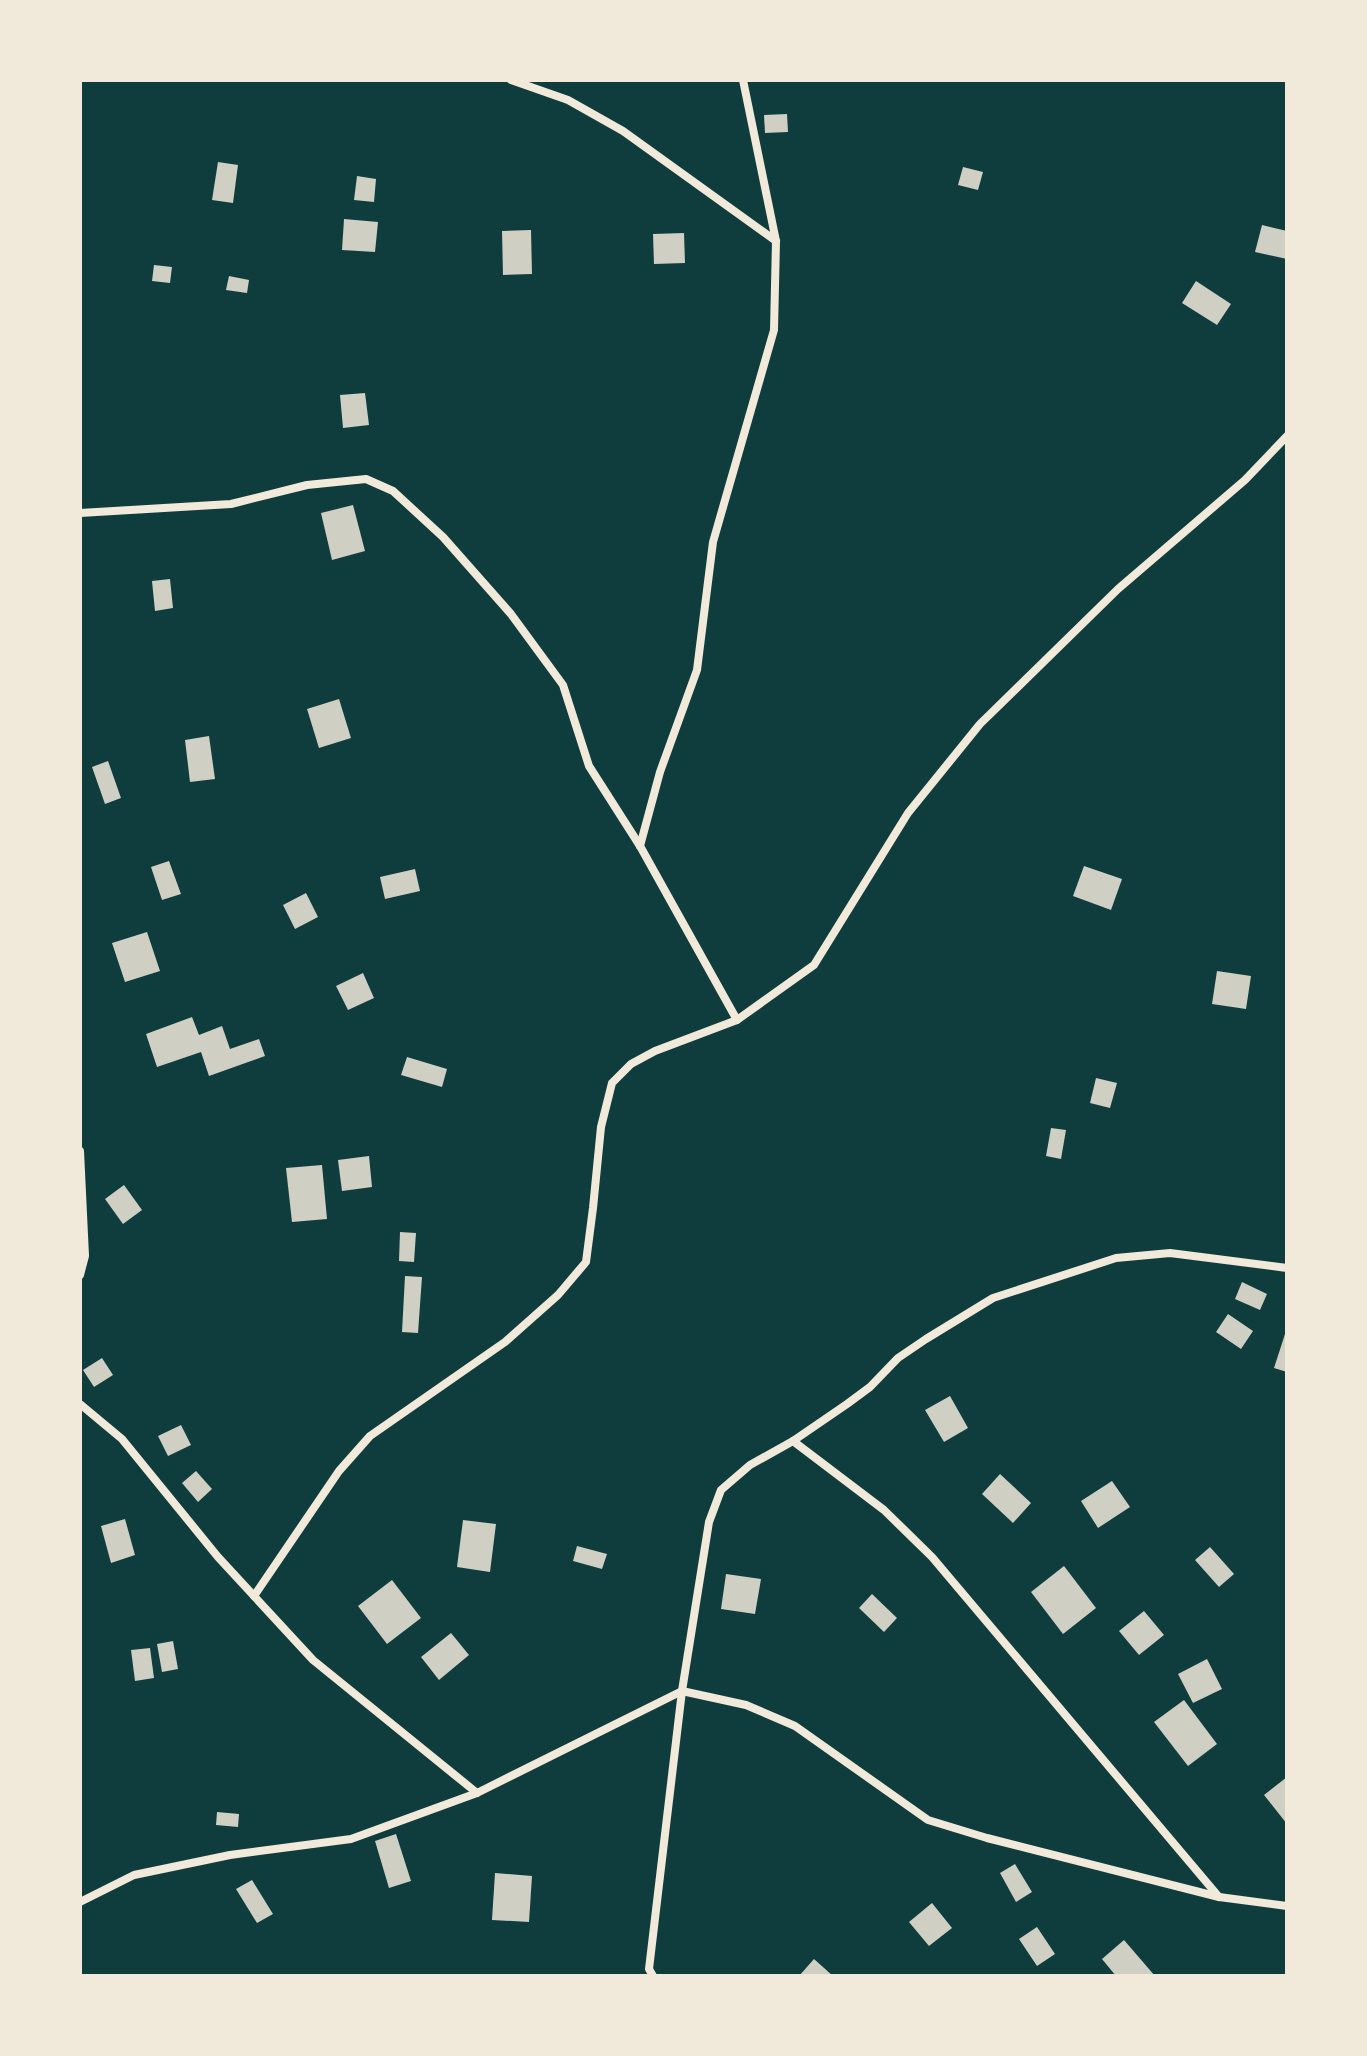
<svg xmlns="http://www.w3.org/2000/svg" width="1367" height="2056" font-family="'Titillium Web',sans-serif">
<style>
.building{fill:#cfcfc3}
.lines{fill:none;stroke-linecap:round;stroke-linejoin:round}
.minor{stroke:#f1e9da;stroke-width:8}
</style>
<rect width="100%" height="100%" fill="#0f3d3e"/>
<g class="building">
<path d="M787,114L788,132L765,133L764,115Z"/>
<path d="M218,162L238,165L233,203L212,200Z"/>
<path d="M963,167L983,172L978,190L958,185Z"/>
<path d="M357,176L376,179L374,202L354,200Z"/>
<path d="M344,219L378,222L375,252L342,250Z"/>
<path d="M1262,225L1287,231V259L1255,252Z"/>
<path d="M531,230L532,274L503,275L502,231Z"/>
<path d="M684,233L685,263L654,264L653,234Z"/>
<path d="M154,265L172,267L170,283L152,281Z"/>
<path d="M229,276L249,280L247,293L226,290Z"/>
<path d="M1196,281L1231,304L1217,325L1182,303Z"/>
<path d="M365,393L369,425L343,428L340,395Z"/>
<path d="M353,505L365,551L332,560L321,513Z"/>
<path d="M170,579L173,608L155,611L152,581Z"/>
<path d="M339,699L351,738L319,748L307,709Z"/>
<path d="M209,736L215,779L190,782L185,740Z"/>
<path d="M108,761L121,798L105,804L92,767Z"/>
<path d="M169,861L181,894L162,900L151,867Z"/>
<path d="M1084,866L1122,879L1111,910L1073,896Z"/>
<path d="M415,869L420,891L385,899L380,877Z"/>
<path d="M306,893L318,917L295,929L283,905Z"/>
<path d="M147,932L160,971L125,982L112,943Z"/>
<path d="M1217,971L1251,976L1246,1009L1212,1004Z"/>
<path d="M363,973L374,998L348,1010L336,986Z"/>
<path d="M192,1017L199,1035L222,1026L230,1049L259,1039L265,1056L209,1076L201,1052L157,1067L146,1034Z"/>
<path d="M407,1057L447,1069L442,1087L401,1075Z"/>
<path d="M1096,1078L1117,1083L1110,1108L1090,1103Z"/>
<path d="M1051,1128L1066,1130L1061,1159L1046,1156Z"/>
<path d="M369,1156L372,1187L342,1191L338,1160Z"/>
<path d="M322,1165L327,1219L292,1222L286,1168Z"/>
<path d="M124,1185L142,1210L123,1224L105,1199Z"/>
<path d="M400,1232L416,1233L414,1262L399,1261Z"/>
<path d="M405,1276L422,1277L418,1333L402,1332Z"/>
<path d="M1242,1282L1267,1294L1260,1310L1235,1299Z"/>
<path d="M1228,1314L1253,1331L1241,1349L1216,1332Z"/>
<path d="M1285,1334L1287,1335V1372L1274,1368Z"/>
<path d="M102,1358L113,1375L94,1387L83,1370Z"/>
<path d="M950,1396L968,1428L944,1442L925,1410Z"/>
<path d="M181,1425L191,1445L168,1456L158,1436Z"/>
<path d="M196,1471L212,1489L198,1502L182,1483Z"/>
<path d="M1000,1474L1031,1503L1013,1523L982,1494Z"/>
<path d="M1112,1481L1130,1507L1098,1528L1081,1501Z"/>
<path d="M125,1519L135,1555L111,1563L101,1526Z"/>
<path d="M463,1520L496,1524L490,1572L457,1567Z"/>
<path d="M577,1546L607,1554L602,1569L573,1561Z"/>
<path d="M1210,1547L1234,1574L1219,1587L1195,1560Z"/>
<path d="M1064,1566L1096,1608L1063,1634L1031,1592Z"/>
<path d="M726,1574L761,1579L755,1614L721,1609Z"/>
<path d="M392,1580L421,1618L387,1644L358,1606Z"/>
<path d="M872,1594L897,1618L884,1632L859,1608Z"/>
<path d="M1144,1611L1164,1635L1139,1655L1119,1631Z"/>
<path d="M451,1633L469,1655L439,1680L421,1657Z"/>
<path d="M173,1641L178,1669L162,1672L157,1644Z"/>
<path d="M150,1648L154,1678L135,1681L131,1650Z"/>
<path d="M1207,1659L1222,1689L1193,1703L1178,1674Z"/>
<path d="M1184,1700L1217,1744L1188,1766L1154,1722Z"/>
<path d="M1287,1777V1824L1264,1795Z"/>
<path d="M217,1812L239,1814L238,1827L216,1825Z"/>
<path d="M396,1834L411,1881L389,1888L375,1841Z"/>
<path d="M1015,1864L1032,1892L1016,1902L1000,1873Z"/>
<path d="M495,1873L532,1876L529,1922L492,1920Z"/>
<path d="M252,1880L273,1914L257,1923L236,1889Z"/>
<path d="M932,1903L952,1928L929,1946L909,1922Z"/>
<path d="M1037,1927L1055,1954L1037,1966L1019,1939Z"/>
<path d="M1124,1940L1155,1976H1116L1102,1959Z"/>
<path d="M814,1959L833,1976H799Z"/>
</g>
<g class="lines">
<g class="minor">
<path d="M511,80L568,100L623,131L776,241"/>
<path d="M80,513L231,504L307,485L366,479L393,491L443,537L511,614L563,685L589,766L640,846L737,1020"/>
<path d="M640,846L660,772L697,670L713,542L774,330L776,241L743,80"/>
<path d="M80,1151L85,1256L80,1275"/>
<path d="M80,1404L122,1439L218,1557L313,1660L477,1793"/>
<path d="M793,1441L884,1510L932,1557L1219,1897"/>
<path d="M254,1596L339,1471L370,1436L505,1342L558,1295L586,1262L593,1208L601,1127L612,1083L631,1064L655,1051L737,1020L814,965L908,813L980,724L1118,589L1245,480L1287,436"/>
<path d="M80,1902L134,1875L230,1855L351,1839L477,1793L682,1691L746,1705L795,1726L928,1820L987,1838L1219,1897L1287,1906"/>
<path d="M653,1976L649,1969L682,1691L709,1522L721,1490L750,1465L793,1441L847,1404L870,1387L898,1358L926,1339L993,1298L1116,1258L1170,1253L1287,1268"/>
</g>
</g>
<rect width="1367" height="2056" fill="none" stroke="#f1e9da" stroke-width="164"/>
</svg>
